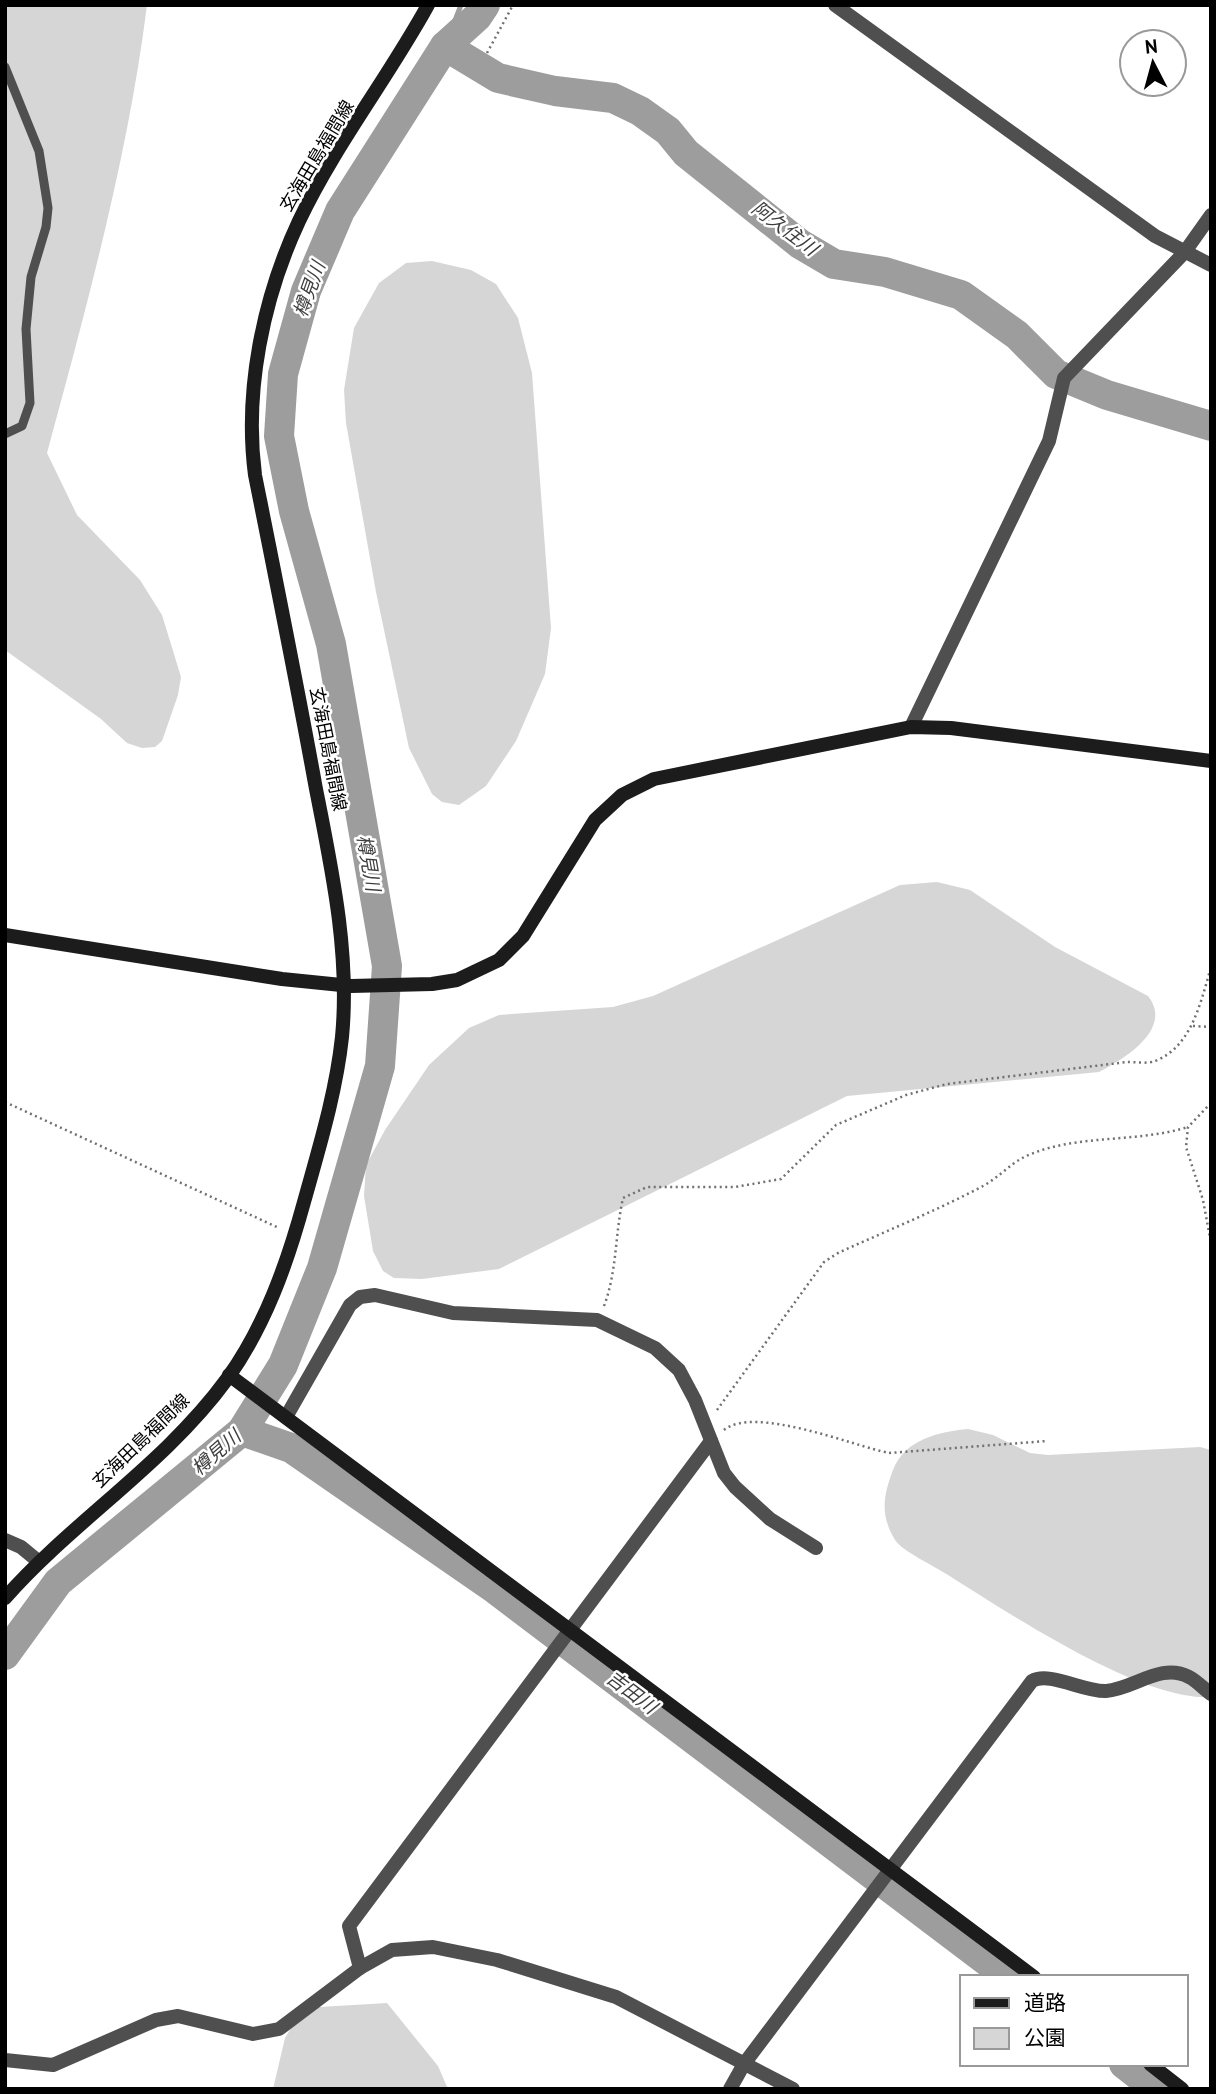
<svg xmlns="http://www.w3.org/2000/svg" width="1216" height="2094" font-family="'PT Sans','Noto Sans JP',sans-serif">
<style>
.green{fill:#d6d6d6}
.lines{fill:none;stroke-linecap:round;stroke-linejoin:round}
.stream{stroke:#9d9d9d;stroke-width:5}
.river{stroke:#9d9d9d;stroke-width:30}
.path{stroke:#717171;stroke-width:2.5;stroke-dasharray:2 3.5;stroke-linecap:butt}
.lane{stroke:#4f4f4f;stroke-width:9}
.street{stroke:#4f4f4f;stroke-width:14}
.secondary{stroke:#1c1c1c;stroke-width:14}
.labels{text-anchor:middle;stroke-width:5;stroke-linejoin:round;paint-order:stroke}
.street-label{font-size:18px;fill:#000;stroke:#fff}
.water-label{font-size:19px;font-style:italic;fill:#3e3e3e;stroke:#fff}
</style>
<rect width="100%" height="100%" fill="#fff"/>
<g class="green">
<path d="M5,5H147C128,157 87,305 47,453L77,515L140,580L162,615L181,677L178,695L162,741L155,747L142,748L127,743L101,719L5,650Z"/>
<path d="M432,261L471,270L496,284L518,318L532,373L551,628L545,674L516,741L486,786L459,805L442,802L432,794L409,748L376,592L346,423L344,390L354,328L379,283L406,263Z"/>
<path d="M937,882L970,890L1055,947L1148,996C1174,1029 1124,1059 1099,1072L847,1096L499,1269L422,1279L394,1278L383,1271L373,1251L364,1196L366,1165L385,1130L429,1065L469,1028L499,1015L613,1007L653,996L900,885Z"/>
<path d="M968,1429L993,1435L1030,1453L1048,1455L1200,1447L1211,1450V1697C1142,1702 1007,1612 948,1575C936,1567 902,1551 895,1540C880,1515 883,1496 893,1470C905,1439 939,1432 968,1429Z"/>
<path d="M387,2003L438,2066L448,2089H273L285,2038L303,2008Z"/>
</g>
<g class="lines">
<path class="stream" d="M445,46L461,5"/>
<g class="river">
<path d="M445,46L498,78L555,91L613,98L640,111L668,131L686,153L800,244L834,264L885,272L961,295L1017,335L1056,374L1107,395L1211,426"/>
<path d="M242,1431L291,1448L495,1589L1008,1977"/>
<path d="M5,1655L58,1582L242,1431L283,1365L322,1268L380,1066L387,966L331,644L294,511L279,436L283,374L306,291L340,211L445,46L477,17L485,5"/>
<path d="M1124,2064L1156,2089"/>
</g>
<g class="path">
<path d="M487,53L513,5"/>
<path d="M1193,1026L1211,1027"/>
<path d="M5,1102L279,1228"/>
<path d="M1211,1103L1188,1127L1186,1147L1203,1200L1211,1243"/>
<path d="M604,1306C617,1272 615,1234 623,1198L647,1187H735L781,1179L836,1125L906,1095L947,1084L1127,1062C1135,1062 1148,1064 1155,1061C1192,1047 1201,1001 1211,967"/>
<path d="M717,1410L824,1262L838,1253C886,1231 936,1211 983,1186C1000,1177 1012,1161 1031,1154C1080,1134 1137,1143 1188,1127"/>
<path d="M724,1430C754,1405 854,1446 889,1453L1047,1441"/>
</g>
<path class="lane" d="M5,67L39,151L48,208L46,227L31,277L26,329L30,403L22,426L5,434"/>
<g class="street">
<path d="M835,5L1155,236L1211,265"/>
<path d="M911,727L1049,441L1064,378L1184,253L1211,215"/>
<path d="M286,1417L350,1305L360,1297L375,1295L453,1313L597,1320L655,1348L679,1370L695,1400L724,1473L735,1487L770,1519L816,1548"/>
<path d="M5,1540L21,1547L38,1561"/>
<path d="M360,1968L349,1926L711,1441"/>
<path d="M5,2060L53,2065L156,2020L178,2016L253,2034L279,2029L360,1968L392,1950L433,1947L497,1960L616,1997L793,2089"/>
<path d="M730,2089L744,2064L1032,1681C1049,1671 1084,1692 1106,1691C1134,1689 1161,1662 1189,1677C1197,1681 1204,1689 1211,1694"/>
</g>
<g class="secondary">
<path d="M5,935L282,979L351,986L432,984L457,980L499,960L523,936L595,820L622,795L654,779L911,727L951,728L1211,761"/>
<path d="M229,1375L1034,1977"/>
<path d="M5,1598C74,1520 165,1464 227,1379C265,1326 287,1264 304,1202C319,1148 336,1093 342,1037C350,954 332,870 316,789C297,684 276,580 255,475C244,391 263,298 299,221C335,145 388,78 428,5"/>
<path d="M1150,2064L1182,2089"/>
</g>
</g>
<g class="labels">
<g class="street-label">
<text transform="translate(317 156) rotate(-59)" y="6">玄海田島福間線</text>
<text transform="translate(328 749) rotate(79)" y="6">玄海田島福間線</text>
<text transform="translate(141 1441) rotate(-44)" y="6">玄海田島福間線</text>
</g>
<g class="water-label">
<text transform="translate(785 228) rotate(37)" y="7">阿久住川</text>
<text transform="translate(309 289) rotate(-70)" y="7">樽見川</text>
<text transform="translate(369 863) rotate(80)" y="7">樽見川</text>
<text transform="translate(216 1452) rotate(-41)" y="7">樽見川</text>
<text transform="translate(632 1692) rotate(37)" y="7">吉田川</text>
</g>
</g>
<rect width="1216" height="2094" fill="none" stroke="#000000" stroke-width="14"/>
<rect x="960" y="1975" width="228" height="91" fill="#ffffff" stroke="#999999" stroke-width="2"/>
<rect x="974" y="1998" width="35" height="10" fill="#1c1c1c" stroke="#999999" stroke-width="2"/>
<text x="1024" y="2010" font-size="21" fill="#000000">道路</text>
<rect x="974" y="2028" width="35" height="21" fill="#d6d6d6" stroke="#999999" stroke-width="2"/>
<text x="1024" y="2045" font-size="21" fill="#000000">公園</text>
<g transform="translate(1153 63) rotate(354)"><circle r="33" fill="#ffffff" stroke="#999999" stroke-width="2"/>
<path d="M0-5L12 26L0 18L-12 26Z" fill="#000000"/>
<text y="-10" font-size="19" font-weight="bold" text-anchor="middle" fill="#000000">N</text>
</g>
</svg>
